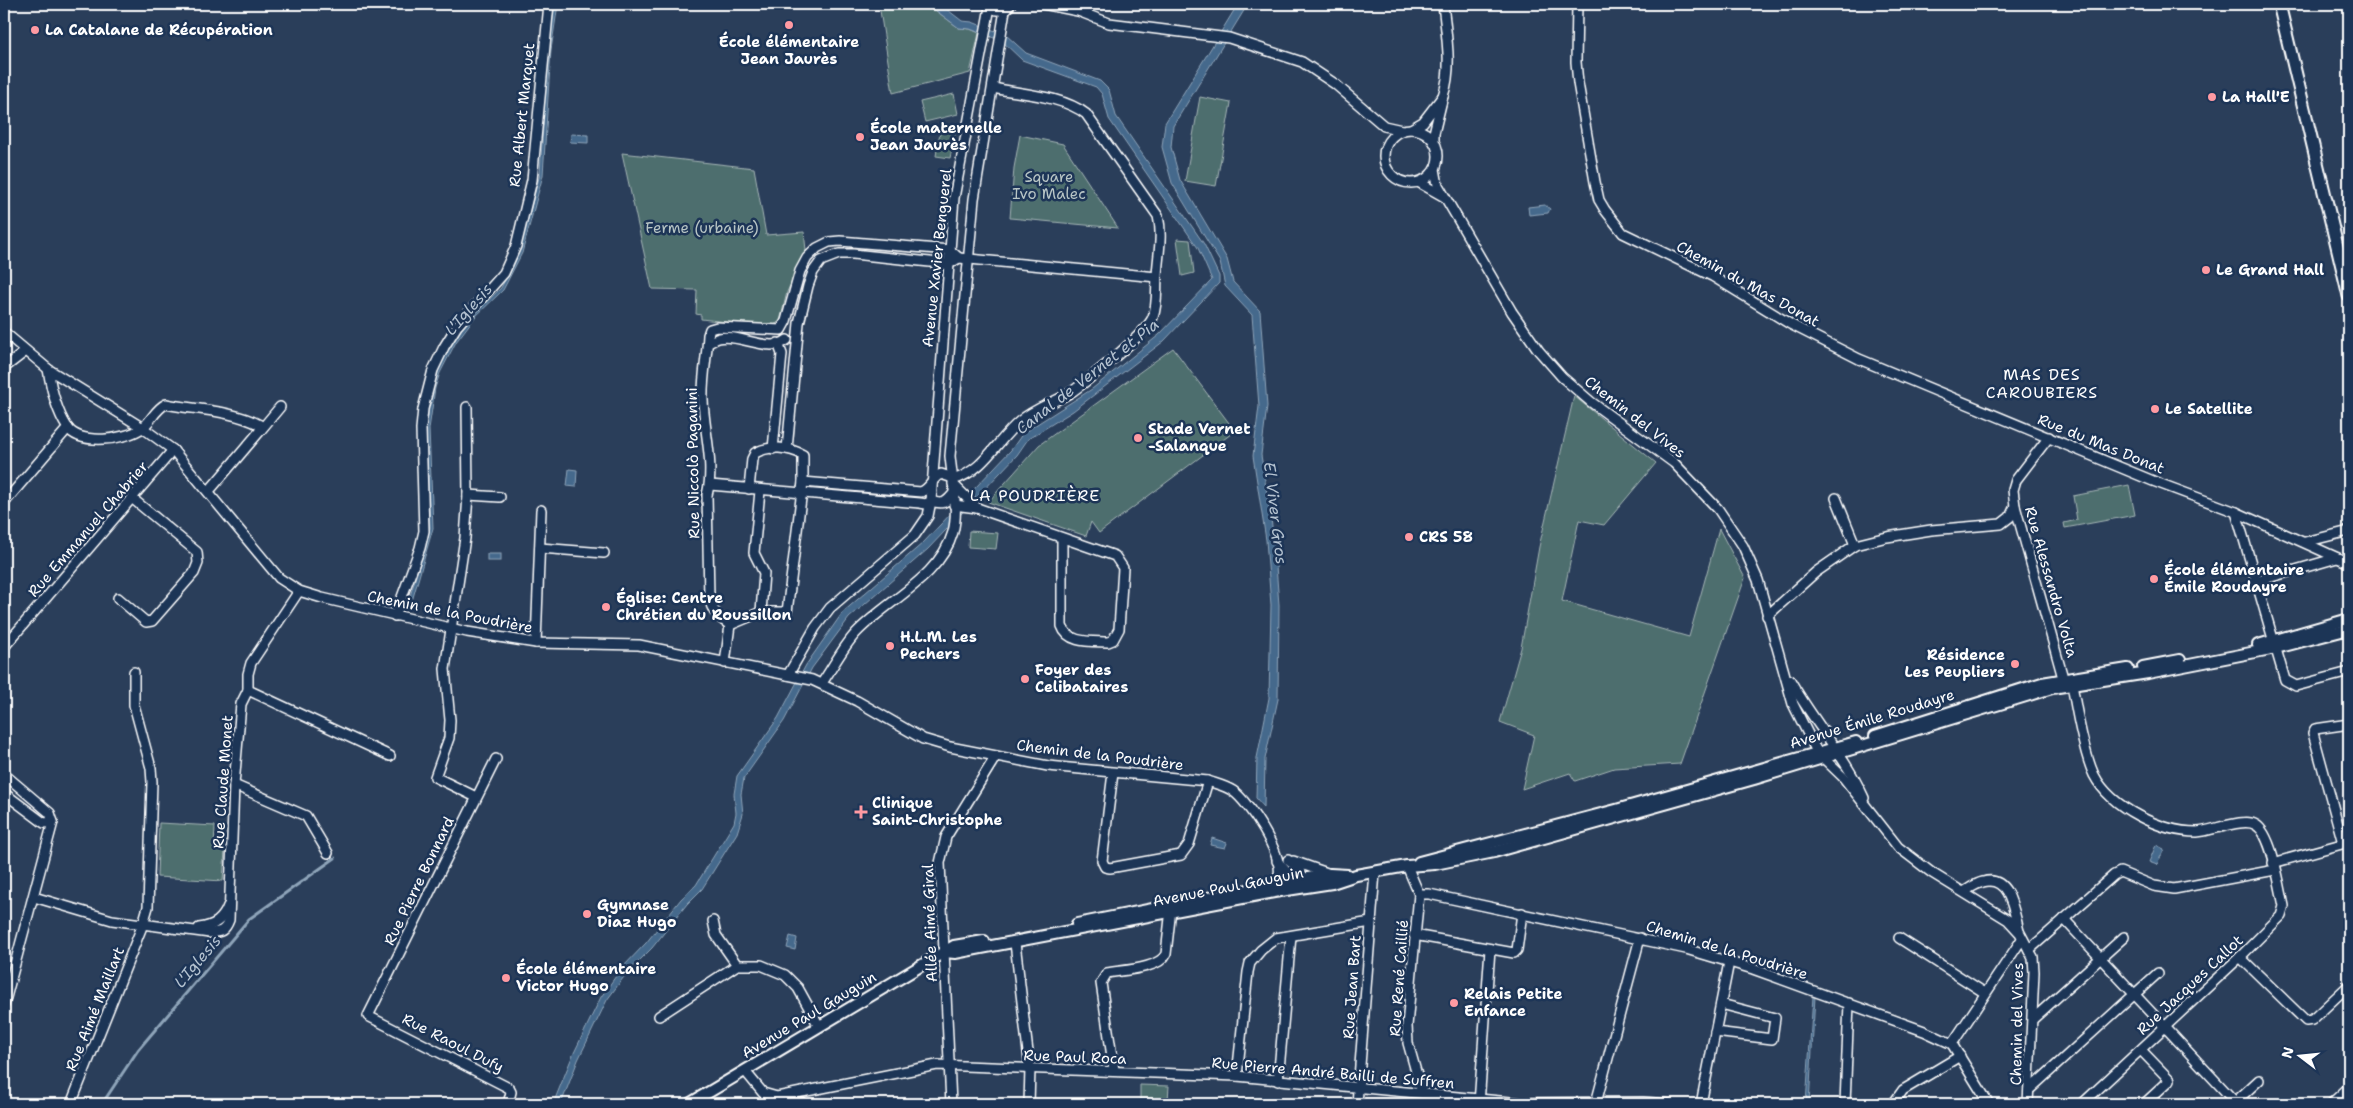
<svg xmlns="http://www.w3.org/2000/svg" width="2353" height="1108" font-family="'Shantell Sans',sans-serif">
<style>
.green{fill:#4d6e6e;stroke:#a6b6b6}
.water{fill:#45698c;stroke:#8fa5ba}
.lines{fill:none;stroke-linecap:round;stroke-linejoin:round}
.stream{stroke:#8fa5ba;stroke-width:3}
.minor-casing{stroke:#fff;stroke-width:12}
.tertiary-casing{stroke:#fff;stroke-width:14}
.secondary-casing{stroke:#fff;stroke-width:15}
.minor{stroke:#1d3557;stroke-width:9}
.tertiary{stroke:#1d3557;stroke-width:10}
.secondary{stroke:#1d3557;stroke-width:11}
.poi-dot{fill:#ff9aa2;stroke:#1d3557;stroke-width:2}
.labels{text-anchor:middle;stroke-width:5;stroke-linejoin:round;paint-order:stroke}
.poi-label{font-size:15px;font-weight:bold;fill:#fff;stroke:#1d3557;text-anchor:start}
.street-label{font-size:15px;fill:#fff;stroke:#1d3557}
.park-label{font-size:15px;fill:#b8c5c5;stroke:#1d3557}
.water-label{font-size:16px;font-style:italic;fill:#b5c3d1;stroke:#1d3557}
.neighbourhood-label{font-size:16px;letter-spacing:1px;fill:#fff;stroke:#1d3557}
</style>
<rect width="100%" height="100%" fill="#2a3e5a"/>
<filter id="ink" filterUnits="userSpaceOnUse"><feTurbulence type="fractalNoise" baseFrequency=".02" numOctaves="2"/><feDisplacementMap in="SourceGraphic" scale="10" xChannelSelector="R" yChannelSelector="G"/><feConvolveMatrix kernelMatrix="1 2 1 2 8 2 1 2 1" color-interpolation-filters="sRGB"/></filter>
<g filter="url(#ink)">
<g class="green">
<path d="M879,4H927L959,28L970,29L979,33L970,73L893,93Z"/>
<path d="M954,94L958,114L925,122L920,102Z"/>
<path d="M1200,97L1231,103L1216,186L1185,181Z"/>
<path d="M941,126L956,129L950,158L936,156Z"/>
<path d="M1020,135L1063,144L1118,228L1010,218L1014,168Z"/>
<path d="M622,153L754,168L766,235L804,232L806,250L787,292L780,321L771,327L701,319V315L696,314L697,290L652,289Z"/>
<path d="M1177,239L1190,240L1194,273L1182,276Z"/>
<path d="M1173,348L1235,431L1099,533L1091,522L1086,536L988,502L1039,445Z"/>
<path d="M1574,396L1656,463L1604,525L1579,520L1562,601L1689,637L1719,529L1745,578L1680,764L1614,768L1575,781L1570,773L1522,789L1534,735L1500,722L1521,648L1539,547Z"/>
<path d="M2129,485L2135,515L2065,528L2064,523L2077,520L2073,496Z"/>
<path d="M969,531L998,533L996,549L968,547Z"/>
<path d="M159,823L215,826L214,848L225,849L223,881L157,877Z"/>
<path d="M1140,1085L1169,1086L1168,1100L1140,1099Z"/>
</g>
<g class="water">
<path d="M555,4H558L551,50L543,175L522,253L503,290L475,317L456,342L440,373L435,388L429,429L433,528L412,601L409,600L430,528L426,429L432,387L437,372L453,340L473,315L501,288L519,252L540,174L548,50Z"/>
<path d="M927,4H940L962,21L972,22L1006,35L1026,53L1100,81L1109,90L1116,116L1204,244L1219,276V283L1164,341L1073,411L1028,439L1017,455L928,549L849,618L812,668L784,721L744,778L741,794L743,814L737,833L702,889L687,904L652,948L626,974L607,1000L578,1060L561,1104H553L572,1057L601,997L621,969L646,943L681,899L696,885L734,823L736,813L734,794L737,776L778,718L806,665L843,612L923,543L1011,450L1023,433L1092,389L1159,335L1212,280L1198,248L1109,119L1102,94L1096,87L1022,60L1002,41L970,29L959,28Z"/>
<path d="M1238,4H1248L1173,126L1171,147L1180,180L1227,259L1233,282L1260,311L1267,406L1261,455L1274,539L1279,605L1278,699L1265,759L1264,807L1256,798L1257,758L1269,698L1271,605L1266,540L1253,456L1259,406L1252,315L1225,286L1220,262L1172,183L1162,147L1165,123Z"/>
<path d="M571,134L588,135V143L570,142Z"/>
<path d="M1545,205L1550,209L1548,213L1529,215L1528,207Z"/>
<path d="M569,469L577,470L576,487L567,486Z"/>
<rect x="487" y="554" width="14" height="7"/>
<path d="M1212,838L1227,843L1225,848L1210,845Z"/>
<path d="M2156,845L2164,849L2157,865L2149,862Z"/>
<path d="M790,936L797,938L795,950L787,948Z"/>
<path d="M1813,996H1815L1809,1104H1806Z"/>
</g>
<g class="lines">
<path class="stream" d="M102,1104L138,1050L249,919L335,858"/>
<defs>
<g id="minor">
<path d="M987,4C992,10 998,11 1005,10L1011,4"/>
<path d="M1043,4L1078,11L1109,23L1229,38L1302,62L1335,84L1384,126L1402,130"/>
<path d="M1577,4L1576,62L1578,83L1595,182L1599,200L1605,210L1623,233L1712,276L1790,324L1859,359L2153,481L2236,512L2349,563"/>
<path d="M1443,96C1453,67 1446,34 1443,4"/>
<circle cx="1411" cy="156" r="27"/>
<path d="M1411,129L1423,122L1443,96L1434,133V142"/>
<path d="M1435,169L1438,185L1512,312L1539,351L1562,377L1591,402L1674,463L1718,509L1743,546L1758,580L1793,704L1817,752L1843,777L1898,847L1932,873L2008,920L2020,933L2029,950L2033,957L2034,972L2028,1104"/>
<path d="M1420,183L1443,196"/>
<path d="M4,332L48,369L143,428L173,450L279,578L299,591L322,598L467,632L536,643L639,645L812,680L857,701L923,739L950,747L1048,766L1208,781C1216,784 1226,786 1233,791C1249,802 1283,855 1279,874C1278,877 1275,882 1274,885"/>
<path d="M708,343C711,342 715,339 719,338C739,333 769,354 787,340"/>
<path d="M4,368L26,351"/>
<path d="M48,369C51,388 56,410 67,427C80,446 126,440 142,428C151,422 155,409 166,404C196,410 232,410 260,425V431L209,491"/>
<path d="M467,407L468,495L465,538L445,669L450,720L449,738L435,777L476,797"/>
<path d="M260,431L280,407"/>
<path d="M2049,437L2016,480L2013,490L2015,506L2065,685"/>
<path d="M773,449L782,354L778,343"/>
<path d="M787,449L799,323L808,286L813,272L821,261L839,254H853L949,264L959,258L1157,277"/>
<path d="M953,480C985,470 996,441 1020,421C1035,408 1056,402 1073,391C1088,380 1148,332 1153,317C1158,303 1156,290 1157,276C1158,255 1163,236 1158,216L1086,114C1063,96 1022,94 993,88"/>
<path d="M803,482L921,492C931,488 932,478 941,474L953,478"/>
<path d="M953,484L977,508"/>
<path d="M710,485L920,503L926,504L931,501C943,505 946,503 954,493"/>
<path d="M760,491L754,553L764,573L761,612"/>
<path d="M468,495L500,497"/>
<path d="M1836,498L1855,545"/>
<path d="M4,503L68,428"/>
<path d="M954,505L977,508L1115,556L1123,568L1119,629L1113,640L1108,642C1092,641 1068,644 1062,626V538"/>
<path d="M2236,512L2285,680L2296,686L2349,672"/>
<path d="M2305,542L2349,531"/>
<path d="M540,548L604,553"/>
<path d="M2254,582L2337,558"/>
<path d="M118,598L146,622L152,621L194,573L198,563L197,552L133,499"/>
<path d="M395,616L420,548L424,531L421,429L423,409L433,370L444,347L457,326L504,273L516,246L532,180L549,4"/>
<path d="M1767,616L1816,572L1855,545L1887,537L1931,530L2001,524L2010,517L2015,506"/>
<path d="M730,625C718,617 712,612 709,597L707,495C715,465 704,431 703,400C702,379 707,356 708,335L710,329L717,327L781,330L786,321L800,271L807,258L817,248L829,242L840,241L950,250L959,258"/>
<path d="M730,625L761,612H787L803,482V455C789,447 769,445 755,453L752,459L749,489"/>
<path d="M536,643L541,510"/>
<path d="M4,647L173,450"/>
<path d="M725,663L730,625"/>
<path d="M788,675L815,628L830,608L915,535L928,516L931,501L954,198L990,7"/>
<path d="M2071,678C2075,703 2084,753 2094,775C2111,808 2161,832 2197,832C2213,831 2244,817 2256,825C2272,834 2280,888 2284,906L2281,916L2240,957L2082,1104"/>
<path d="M1790,680C1813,721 1845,756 1864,798"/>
<path d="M822,683C833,667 843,647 856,633C887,600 940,578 953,532C959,510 952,478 950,456L974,199L1005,10"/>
<path d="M248,690L390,756"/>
<path d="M496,759L368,1016L509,1088L511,1092L508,1104"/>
<path d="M1113,773L1102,861L1105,867L1110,868L1181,855L1189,844L1208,781"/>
<path d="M4,774L50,813L53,822L4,1005"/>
<path d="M234,785L306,816L328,853"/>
<path d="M4,793L44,823L53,822"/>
<path d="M2343,843L2313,733L2315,729L2349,724"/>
<path d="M1288,860L1300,870L1303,879L1299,884"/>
<path d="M1277,861L1298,885"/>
<path d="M1293,861L1330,874"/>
<path d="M2273,863L2349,842"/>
<path d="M1407,866L1419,894"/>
<path d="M1965,891C1970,888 1977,883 1983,882C2010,874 2014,913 2019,931"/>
<path d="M1419,894H1429L1686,949L1753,969L1924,1031L1952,1044L1989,1104"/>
<path d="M1419,894L1407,1026L1408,1043L1422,1093"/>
<path d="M34,897L112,920L210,933C221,932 225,931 229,920L234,785L241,704L248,690V674L251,663L299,591"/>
<path d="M2064,919L2237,1104"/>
<path d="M713,921L716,935L737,965"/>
<path d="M199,928C214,926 223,920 228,906"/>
<path d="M1414,935L1514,953L1517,950L1522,913"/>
<path d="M1899,938L1985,993"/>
<path d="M1015,943L1030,1069L1029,1104"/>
<path d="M2029,950L2114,875L2120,872L2154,886L2174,889L2275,870"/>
<path d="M2240,957L2306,1021L2312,1020L2349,985"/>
<path d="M659,1016L737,965H761L785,975L798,988L819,1026"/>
<path d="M2033,1019L2124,937"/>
<path d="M1715,1032L1772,1039L1775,1018L1721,1004"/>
<path d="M1952,1044L2022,939"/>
<path d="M2141,1050L2170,1080L2144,1104"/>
<path d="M1114,1070L1101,983L1107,973C1123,970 1159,969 1166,954L1171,909"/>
<path d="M745,1071L763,1093L777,1097L937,1065L1237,1076L1521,1103L1643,1102L1668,1104"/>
<path d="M1237,1076L1248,972L1250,963L1261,950L1276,938L1371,922"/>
<path d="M1278,1081L1291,936"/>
<path d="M2029,1090L2158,973"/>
<path d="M1596,1103L1640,938"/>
<path d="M71,1104L143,924L148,907L152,782L151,768L134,705V672"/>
<path d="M951,1104L940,863L946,837L996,756"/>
<path d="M1357,1104L1375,872"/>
<path d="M1479,1104L1490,949"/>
<path d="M1701,1104L1729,962"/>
<path d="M1845,1104L1849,1003"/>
<path d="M1893,1104L1903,1090L1960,1056"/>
<path d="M2233,1104L2259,1080"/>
<path d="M2331,1104L2349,1087"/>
</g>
<g id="tertiary">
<path d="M2258,645L2349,619"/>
<path d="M2143,667L2180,660"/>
<path d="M1875,736L2042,683L2128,669"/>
<path d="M1419,862L1616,810L1856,742"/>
<path d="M1077,924L1303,879L1330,874L1348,875"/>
<path d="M945,952L955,953L1274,892L1332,883L1356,875L1407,866L1435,864L1494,852L1754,779L2052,688L2148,673L2276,648L2349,629"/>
<path d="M689,1104L954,946L984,941"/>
</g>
<path id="secondary" d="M2279,4L2349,296"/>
</defs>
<use href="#minor" class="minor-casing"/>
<use href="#tertiary" class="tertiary-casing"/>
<use href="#secondary" class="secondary-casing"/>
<use href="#minor" class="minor"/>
<use href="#tertiary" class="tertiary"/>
<use href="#secondary" class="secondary"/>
</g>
</g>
<g class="poi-dot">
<circle cx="789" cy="25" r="5"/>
<circle cx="35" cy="30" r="5"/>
<circle cx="2212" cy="97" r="5"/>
<circle cx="860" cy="137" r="5"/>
<circle cx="2206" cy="270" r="5"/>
<circle cx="2155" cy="409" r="5"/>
<circle cx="1138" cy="438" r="5"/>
<circle cx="1409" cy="537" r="5"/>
<circle cx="2154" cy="579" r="5"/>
<circle cx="606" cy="607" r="5"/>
<circle cx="890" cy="646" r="5"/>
<circle cx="2015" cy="664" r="5"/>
<circle cx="1025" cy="679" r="5"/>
<path d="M858.5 804.5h5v5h5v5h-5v5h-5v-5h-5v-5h5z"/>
<circle cx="587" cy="914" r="5"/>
<circle cx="506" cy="978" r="5"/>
<circle cx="1454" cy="1003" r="5"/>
</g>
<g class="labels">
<g class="poi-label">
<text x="45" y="35">La Catalane de Récupération</text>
<text x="789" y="47" text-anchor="middle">École élémentaire<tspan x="789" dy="17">Jean Jaurès</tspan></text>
<text x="2222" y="102">La Hall'E</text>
<text x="870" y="133">École maternelle<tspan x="870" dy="17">Jean Jaurès</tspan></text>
<text x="2216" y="275">Le Grand Hall</text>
<text x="2165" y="414">Le Satellite</text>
<text x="1148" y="434">Stade Vernet<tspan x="1148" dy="17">-Salanque</tspan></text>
<text x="1419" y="542">CRS 58</text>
<text x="2164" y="575">École élémentaire<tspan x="2164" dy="17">Émile Roudayre</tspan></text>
<text x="616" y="603">Église: Centre<tspan x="616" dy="17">Chrétien du Roussillon</tspan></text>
<text x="900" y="642">H.L.M. Les<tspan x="900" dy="17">Pechers</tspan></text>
<text x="2005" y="660" text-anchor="end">Résidence<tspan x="2005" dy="17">Les Peupliers</tspan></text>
<text x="1035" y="675">Foyer des<tspan x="1035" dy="17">Celibataires</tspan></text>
<text x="872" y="808">Clinique<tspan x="872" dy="17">Saint-Christophe</tspan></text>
<text x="597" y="910">Gymnase<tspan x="597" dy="17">Diaz Hugo</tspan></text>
<text x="516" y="974">École élémentaire<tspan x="516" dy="17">Victor Hugo</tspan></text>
<text x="1464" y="999">Relais Petite<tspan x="1464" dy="17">Enfance</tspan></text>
</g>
<g class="street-label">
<text transform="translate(522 115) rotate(-84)" y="5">Rue Albert Marquet</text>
<text transform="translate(937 258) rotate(-84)" y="5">Avenue Xavier Benguerel</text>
<text transform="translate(1748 284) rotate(29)" y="5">Chemin du Mas Donat</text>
<text transform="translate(1635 417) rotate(38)" y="5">Chemin del Vives</text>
<text transform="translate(2101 444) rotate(22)" y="5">Rue du Mas Donat</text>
<text transform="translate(693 463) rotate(-91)" y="5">Rue Niccolò Paganini</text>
<text transform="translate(88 529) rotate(-49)" y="5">Rue Emmanuel Chabrier</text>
<text transform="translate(2051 582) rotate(74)" y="5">Rue Alessandro Volta</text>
<text transform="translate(450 612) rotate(11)" y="5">Chemin de la Poudrière</text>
<text transform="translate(1872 719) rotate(-17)" y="5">Avenue Émile Roudayre</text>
<text transform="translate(1100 755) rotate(7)" y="5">Chemin de la Poudrière</text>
<text transform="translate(223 782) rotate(-86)" y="5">Rue Claude Monet</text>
<text transform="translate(419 881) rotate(-64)" y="5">Rue Pierre Bonnard</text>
<text transform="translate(1228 887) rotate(-11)" y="5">Avenue Paul Gauguin</text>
<text transform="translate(930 923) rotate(-92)" y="5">Allée Aimé Giral</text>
<text transform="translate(1727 950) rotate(17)" y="5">Chemin de la Poudrière</text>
<text transform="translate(1399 978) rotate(-86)" y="5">Rue René Caillié</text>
<text transform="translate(2190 985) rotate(-43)" y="5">Rue Jacques Callot</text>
<text transform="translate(1352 987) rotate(-86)" y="5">Rue Jean Bart</text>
<text transform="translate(95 1009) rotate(-68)" y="5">Rue Aimé Maillart</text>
<text transform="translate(809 1015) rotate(-31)" y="5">Avenue Paul Gauguin</text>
<text transform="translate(2017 1024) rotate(-89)" y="5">Chemin del Vives</text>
<text transform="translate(453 1043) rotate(27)" y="5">Rue Raoul Dufy</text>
<text transform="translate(1075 1057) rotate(2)" y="5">Rue Paul Roca</text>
<text transform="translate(1333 1073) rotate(5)" y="5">Rue Pierre André Bailli de Suffren</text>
</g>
<g class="park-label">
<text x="1049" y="182">Square<tspan x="1049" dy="17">Ivo Malec</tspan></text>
<text x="702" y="233">Ferme (urbaine)</text>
</g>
<g class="water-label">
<text transform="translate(468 309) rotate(-49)" y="6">L'Iglesis</text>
<text transform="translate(1087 376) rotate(-38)" y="6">Canal de Vernet et Pia</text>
<text transform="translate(1276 513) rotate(83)" y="6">El Viver Gros</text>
<text transform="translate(197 961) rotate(-50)" y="6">L'Iglesis</text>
</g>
<g class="neighbourhood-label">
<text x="2042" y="380">MAS DES<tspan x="2042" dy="18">CAROUBIERS</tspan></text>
<text x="1035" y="501">LA POUDRIÈRE</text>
</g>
</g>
<rect width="2353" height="1108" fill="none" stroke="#1d3557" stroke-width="20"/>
<rect x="10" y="10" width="2333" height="1088" fill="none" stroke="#fff" stroke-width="2" filter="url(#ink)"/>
<g transform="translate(2300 1056) rotate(286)" stroke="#1d3557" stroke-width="4" paint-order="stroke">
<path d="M0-4L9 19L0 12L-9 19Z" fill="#ffffff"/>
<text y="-8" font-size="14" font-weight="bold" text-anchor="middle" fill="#ffffff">N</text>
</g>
</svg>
